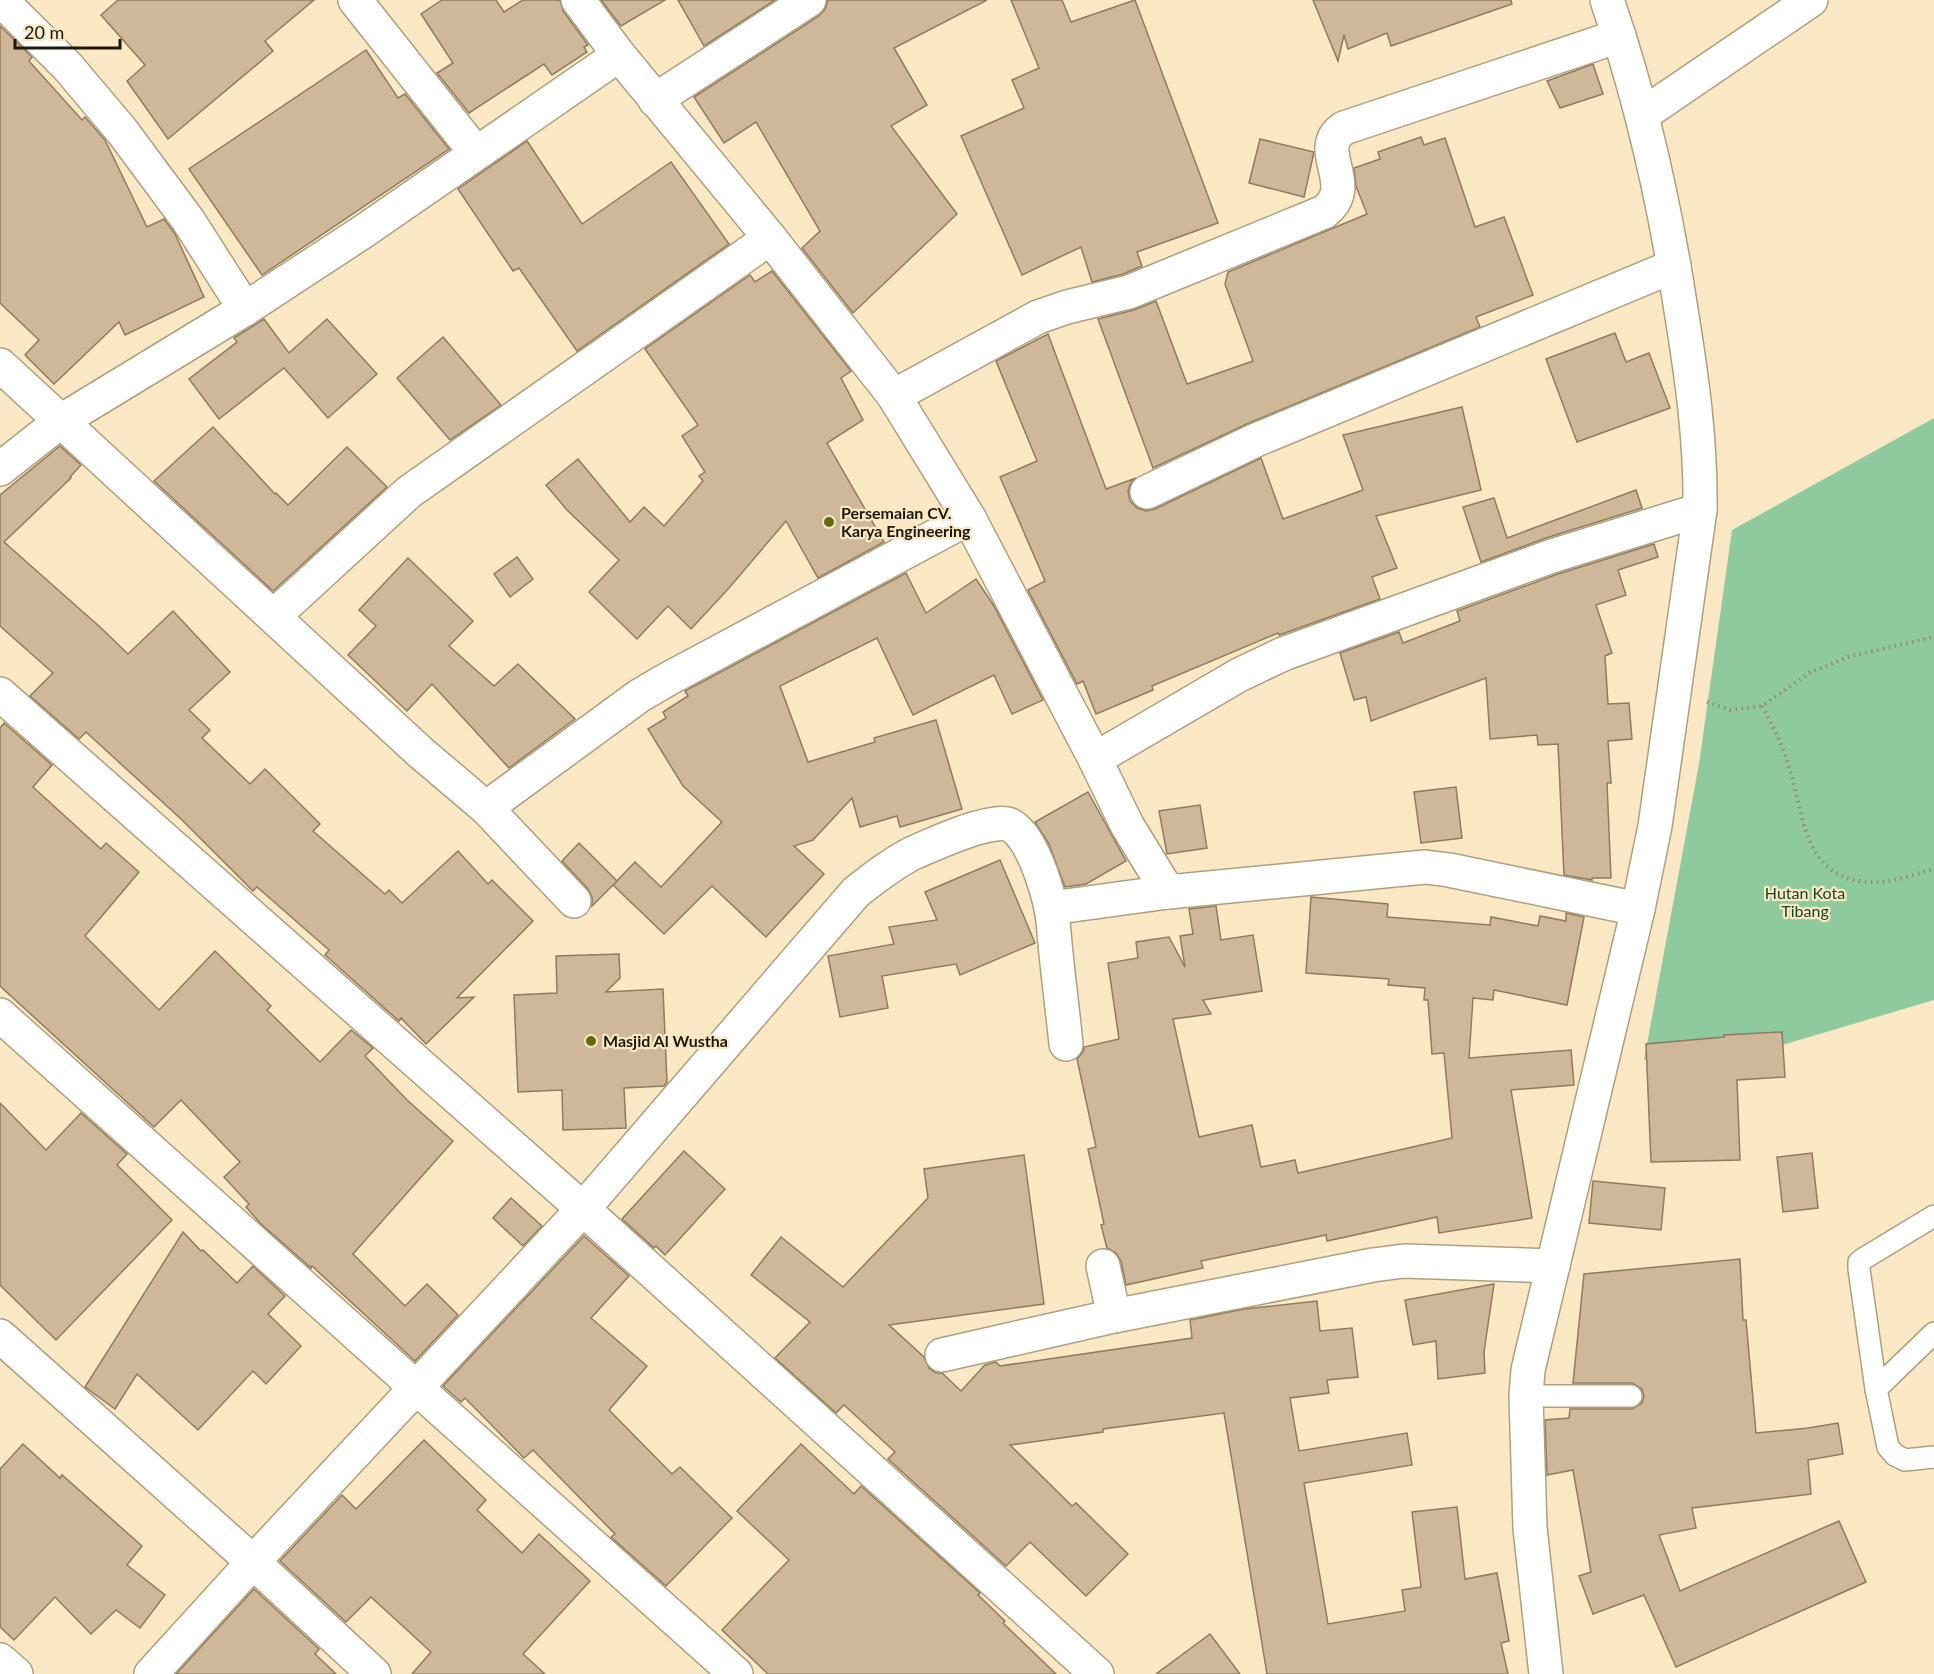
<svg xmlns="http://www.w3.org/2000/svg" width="1934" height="1674" font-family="Lato,sans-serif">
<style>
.green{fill:#8fca9e}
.building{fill:#cfb89a;stroke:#907b5e;stroke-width:1.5}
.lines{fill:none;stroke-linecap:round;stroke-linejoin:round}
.lane-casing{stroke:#b09f7f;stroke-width:24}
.street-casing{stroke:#b09f7f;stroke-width:36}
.secondary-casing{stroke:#b09f7f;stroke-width:36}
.path{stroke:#968a71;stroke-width:4;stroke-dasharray:1.5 4.5;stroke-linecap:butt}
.lane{stroke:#fff;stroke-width:21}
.street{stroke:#fff;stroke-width:33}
.secondary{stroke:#fff;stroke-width:33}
.poi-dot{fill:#606a11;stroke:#fae8c5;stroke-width:2}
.labels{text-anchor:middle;stroke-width:4.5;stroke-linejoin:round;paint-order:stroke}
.poi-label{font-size:16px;font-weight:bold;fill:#1e180b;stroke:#fae8c5;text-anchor:start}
.park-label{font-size:16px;fill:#174627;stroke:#fae8c5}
</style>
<rect width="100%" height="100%" fill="#fae8c5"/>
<path class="green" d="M1934,418V1000L1725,1062L1644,1060L1699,764L1732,530Z"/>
<g class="building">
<path d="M118,0H314L265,41L273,51L168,139L127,81L145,65L101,15Z"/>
<path d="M442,0H496L504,12L523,0H560L563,11L588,45L584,47L587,52L552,75L544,64L469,113L437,73L453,63L421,14Z"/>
<path d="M601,0H665L621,26Z"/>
<path d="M678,0H775L704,46Z"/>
<path d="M828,0H987L894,48L927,105L891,126L957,214L853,313L802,248L820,231L756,122L724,143L694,97L819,16L825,9Z"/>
<path d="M1011,0H1062L1071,22L1135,0L1218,223L1137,252L1142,266L1123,274L1092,282L1081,247L1022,275L961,136L1024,108L1012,80L1039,68Z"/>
<path d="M1313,0H1511L1512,4L1391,46L1387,33L1348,49L1344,35L1338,61Z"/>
<path d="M0,26L32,57L29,61L82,120L85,117L105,140L147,227L164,219L175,234L204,297L125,335L119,322L54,384L25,355L39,340L0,303Z"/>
<path d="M366,50L398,98L405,94L449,149L262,275L189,169Z"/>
<path d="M1593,64L1603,94L1560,108L1547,81Z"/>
<path d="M1421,137L1424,145L1445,138L1475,227L1504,217L1533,295L1476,317L1480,327L1249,423L1153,468L1098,319L1134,310L1156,301L1187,384L1253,361L1225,284L1228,272L1367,214L1356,186L1354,168L1380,159L1378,152Z"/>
<path d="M1260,139L1314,152L1304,197L1249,183Z"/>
<path d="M527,141L582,224L671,162L729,244L577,351L519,268L513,271L458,189Z"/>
<path d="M772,271L851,371L841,378L863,420L827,443L884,542L818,578L786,521L729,588L691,629L668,606L637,639L589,592L619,560L567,510L546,485L578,459L630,522L644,507L664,526L703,481L699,476L705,472L682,436L698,425L645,349L750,275L755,282Z"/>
<path d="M264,319L289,353L327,319L377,374L328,418L284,368L219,419L189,379L237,342L234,338Z"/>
<path d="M1615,333L1626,362L1649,353L1670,408L1577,442L1546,359Z"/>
<path d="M1048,334L1106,489L1136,478L1131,482L1128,491L1130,501L1137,508L1146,511L1155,509L1261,458L1283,519L1363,490L1343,435L1462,407L1481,490L1376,516L1397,568L1372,577L1380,599L1279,635L1278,633L1152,686L1153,690L1096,714L1083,681L1077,684L1028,590L1045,581L1000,477L1037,461L996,361Z"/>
<path d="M443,337L501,405L450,440L397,378Z"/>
<path d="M213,427L275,494L276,493L288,505L347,447L387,487L273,591L154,481Z"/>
<path d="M60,446L81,465L70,477L71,478L4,542L100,627L128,654L173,611L230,672L189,710L210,730L202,738L250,784L265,769L320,824L313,831L385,894L389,890L402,903L458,851L488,884L492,880L533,921L457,998L474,997L426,1044L401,1018L399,1021L325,955L329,950L257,887L253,891L181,819L86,732L79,739L30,696L53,673L0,626V495Z"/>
<path d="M1636,490L1642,508L1546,538L1481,562L1463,507L1494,498L1507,538Z"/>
<path d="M1654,544L1658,557L1618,570L1626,595L1596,605L1612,653L1605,656L1608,704L1629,703L1632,739L1608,741L1611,783H1607L1611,878H1592V880L1564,875L1558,744L1538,745L1537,735L1490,739L1486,678L1371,721L1366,697L1354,700L1340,653L1399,632L1403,643L1460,621L1457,611L1558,574Z"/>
<path d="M517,557L533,579L510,597L494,574Z"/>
<path d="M408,558L473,621L449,646L494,686L518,664L575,719L509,768L432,684L407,711L348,655L376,626L359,610Z"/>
<path d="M906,573L926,613L976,579L994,606L1043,700L1012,714L994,675L913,715L877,638L780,686L808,762L875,742L874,738L936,720L962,809L900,827L897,816L860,827L852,798L813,840L794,846L824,874L766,937L712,886L664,934L613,885L635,862L661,887L722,822L683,786L648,729L666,718L663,712L688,696L685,691Z"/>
<path d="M4,723L52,765L33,787L101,849L106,843L139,872L85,936L159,1010L215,951L271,1006L267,1010L320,1062L351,1030L373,1048L365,1056L407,1100L453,1141L353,1254L405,1306L427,1284L458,1315L415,1361L312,1266L311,1268L260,1223L246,1207L249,1204L224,1177L240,1162L181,1100L154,1127L0,986V728Z"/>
<path d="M1456,787L1462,838L1421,843L1414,792Z"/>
<path d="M1088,792L1126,861L1086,884L1065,887L1049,844L1035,822Z"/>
<path d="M1200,805L1207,848L1167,854L1159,811Z"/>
<path d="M579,843L617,881L592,906V897L588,889L562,861Z"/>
<path d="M1000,860L1035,943L960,975L956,964L882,976L888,1008L840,1017L828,956L894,944L889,927L937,920L925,892Z"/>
<path d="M1311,897L1388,904L1387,917L1490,925L1491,917L1538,926L1540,916L1566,921V913L1584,917L1567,1005L1494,990L1493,1000L1473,998L1469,1058L1571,1050L1574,1085L1511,1090L1532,1218L1439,1233L1437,1217L1327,1241L1326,1235L1201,1261L1203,1268L1126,1285L1121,1261L1116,1253L1107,1248L1101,1225L1104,1224L1088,1149L1096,1147L1077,1059L1083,1052L1084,1047L1119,1039L1108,963L1138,958L1136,942L1169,937L1185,967L1180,936L1193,934L1189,909L1216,906L1221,940L1253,935L1262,991L1203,1000L1211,1014L1173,1019L1199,1137L1252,1125L1261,1167L1295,1160L1298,1173L1452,1138L1444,1053L1432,1054L1428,1000H1424L1425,988L1388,985L1389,979L1306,973Z"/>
<path d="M619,954L620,978L606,992L663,989L667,1082L664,1086L624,1088L626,1128L563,1130L562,1090L518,1092L514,995L557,993L556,956Z"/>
<path d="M1782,1032L1785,1077L1737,1080L1740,1160L1651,1162L1646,1044L1724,1037V1035Z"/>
<path d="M0,1103L46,1150L81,1113L127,1154L117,1165L172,1220L56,1340L0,1285Z"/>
<path d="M684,1151L725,1189L665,1255L656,1246L654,1248L622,1219Z"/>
<path d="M1812,1153L1818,1208L1783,1212L1777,1157Z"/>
<path d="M1024,1155L1044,1304L889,1325L924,1357L929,1368L936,1373H942L961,1391L985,1365L996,1362L1000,1366L1192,1338L1190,1320L1244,1309L1317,1301L1320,1331L1352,1328L1358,1377L1327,1380L1329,1393L1290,1398L1299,1451L1407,1433L1412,1465L1304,1483L1328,1624L1405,1611L1402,1590L1421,1587L1412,1512L1457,1507L1465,1579L1497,1573L1509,1641L1501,1643L1508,1674H1267L1224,1413L1103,1429V1432L1010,1445L1072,1506L1076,1503L1128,1554L1086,1596L1030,1542L1006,1566L888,1459L895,1452L844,1405L836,1413L775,1358L810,1322L751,1275L781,1237L843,1287L928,1198L924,1169Z"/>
<path d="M1593,1181L1665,1188L1661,1230L1589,1223Z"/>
<path d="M511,1198L542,1226L523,1246L493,1218Z"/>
<path d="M183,1232L201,1251L203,1250L237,1283L253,1266L285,1296L268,1314L301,1346L266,1384L253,1371L198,1430L137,1374L115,1409L85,1387Z"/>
<path d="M584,1236L629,1276L591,1318L647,1366L609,1410L672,1474L680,1467L732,1518L666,1586L611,1537L615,1534L533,1450L524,1458L465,1398L461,1402L443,1386Z"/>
<path d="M1740,1259L1743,1320H1746L1756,1433L1808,1428L1838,1423L1843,1454L1808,1460L1811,1494L1692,1508L1696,1528L1659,1535L1680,1591L1839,1521L1866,1582L1676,1667L1644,1595L1593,1614L1579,1576L1591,1572L1573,1470L1547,1475L1545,1420L1569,1418L1570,1409H1632L1642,1403L1644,1397L1642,1389L1632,1383H1573L1584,1274Z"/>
<path d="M1494,1284L1484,1352L1485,1373L1438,1379L1436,1341L1413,1345L1405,1300Z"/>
<path d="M424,1440L486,1500L477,1510L522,1553L539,1534L590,1581L523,1654L545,1674H412L431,1652L371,1597L346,1622L280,1561L342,1495L356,1509Z"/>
<path d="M23,1444L60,1478L62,1475L142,1546L127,1565L165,1595L140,1628L116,1610L91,1634L55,1597L14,1640L0,1627V1469Z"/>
<path d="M801,1444L854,1494L861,1486L980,1593L978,1595L1005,1621L1003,1623L1056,1674H768L722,1630L789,1560L737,1511Z"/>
<path d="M254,1589L319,1649L315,1654L336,1674H176Z"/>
<path d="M1210,1634L1240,1674H1156Z"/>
</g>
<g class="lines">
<defs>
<g id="lane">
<path d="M1934,1216L1863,1259L1859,1262V1269L1876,1389L1888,1447L1895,1455L1905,1460L1934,1457"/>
<path d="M1876,1389L1934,1333"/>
<path d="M1526,1396H1631"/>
</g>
<g id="street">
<path d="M1,0L68,67L122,131L188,220L245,309"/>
<path d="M355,0L476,153"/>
<path d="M578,0L619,55L770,238L894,396L969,518L1095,759L1127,825L1168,892L1425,867L1449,870L1638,909"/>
<path d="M655,100L809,0"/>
<path d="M1642,115L1811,0"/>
<path d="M0,365L420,752L486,808L574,901"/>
<path d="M894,396L1038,317L1067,307L1129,292L1324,212C1360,185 1311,150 1344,128L1619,36"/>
<path d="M0,469L61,421L245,309L364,231L619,55"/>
<path d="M1147,492L1256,440L1674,266"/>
<path d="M274,616L409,492L770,238"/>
<path d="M0,694L583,1209L1097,1674"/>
<path d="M1095,759L1239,675L1283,654L1552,556L1700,510"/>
<path d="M486,808L639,696L668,679L969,518"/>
<path d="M1051,908L1168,892"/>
<path d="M0,1015L736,1674"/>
<path d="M1103,1266L1114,1316"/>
<path d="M0,1336L253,1562L374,1674"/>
<path d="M942,1355L1114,1316L1373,1265L1404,1261L1553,1266"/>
<path d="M0,1660L16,1674"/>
<path d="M151,1674L253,1562L583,1209L856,892C874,878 893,863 913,853C932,845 995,815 1012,826C1032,839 1046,885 1051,908C1054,922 1054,938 1056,953C1059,984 1063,1014 1066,1044"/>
</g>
<path id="secondary" d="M1546,1674L1530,1528L1526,1396L1528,1370L1638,909L1655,826L1700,510C1701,441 1692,378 1681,310C1665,205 1642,101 1607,0"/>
</defs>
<use href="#lane" class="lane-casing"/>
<use href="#street" class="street-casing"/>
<use href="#secondary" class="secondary-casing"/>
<g class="path">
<path d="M1707,702L1730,710L1762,706L1809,673L1851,656L1934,637"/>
<path d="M1762,706C1774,727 1783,747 1790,770C1804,817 1804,876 1866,882C1889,884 1912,875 1934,869"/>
</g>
<use href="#lane" class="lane"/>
<use href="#street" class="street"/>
<use href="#secondary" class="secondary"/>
</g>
<g class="poi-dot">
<circle cx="829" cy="522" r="6"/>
<circle cx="591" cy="1041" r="6"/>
</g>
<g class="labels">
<g class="poi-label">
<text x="841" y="519">Persemaian CV.<tspan x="841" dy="18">Karya Engineering</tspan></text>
<text x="603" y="1047">Masjid Al Wustha</text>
</g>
<g class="park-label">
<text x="1805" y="899">Hutan Kota<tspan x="1805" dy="18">Tibang</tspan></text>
</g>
</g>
<path d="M15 39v9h105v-9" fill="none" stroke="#1e180b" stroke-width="3"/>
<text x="24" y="39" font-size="18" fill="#1e180b" stroke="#fae8c5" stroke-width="4.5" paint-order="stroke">20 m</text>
</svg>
